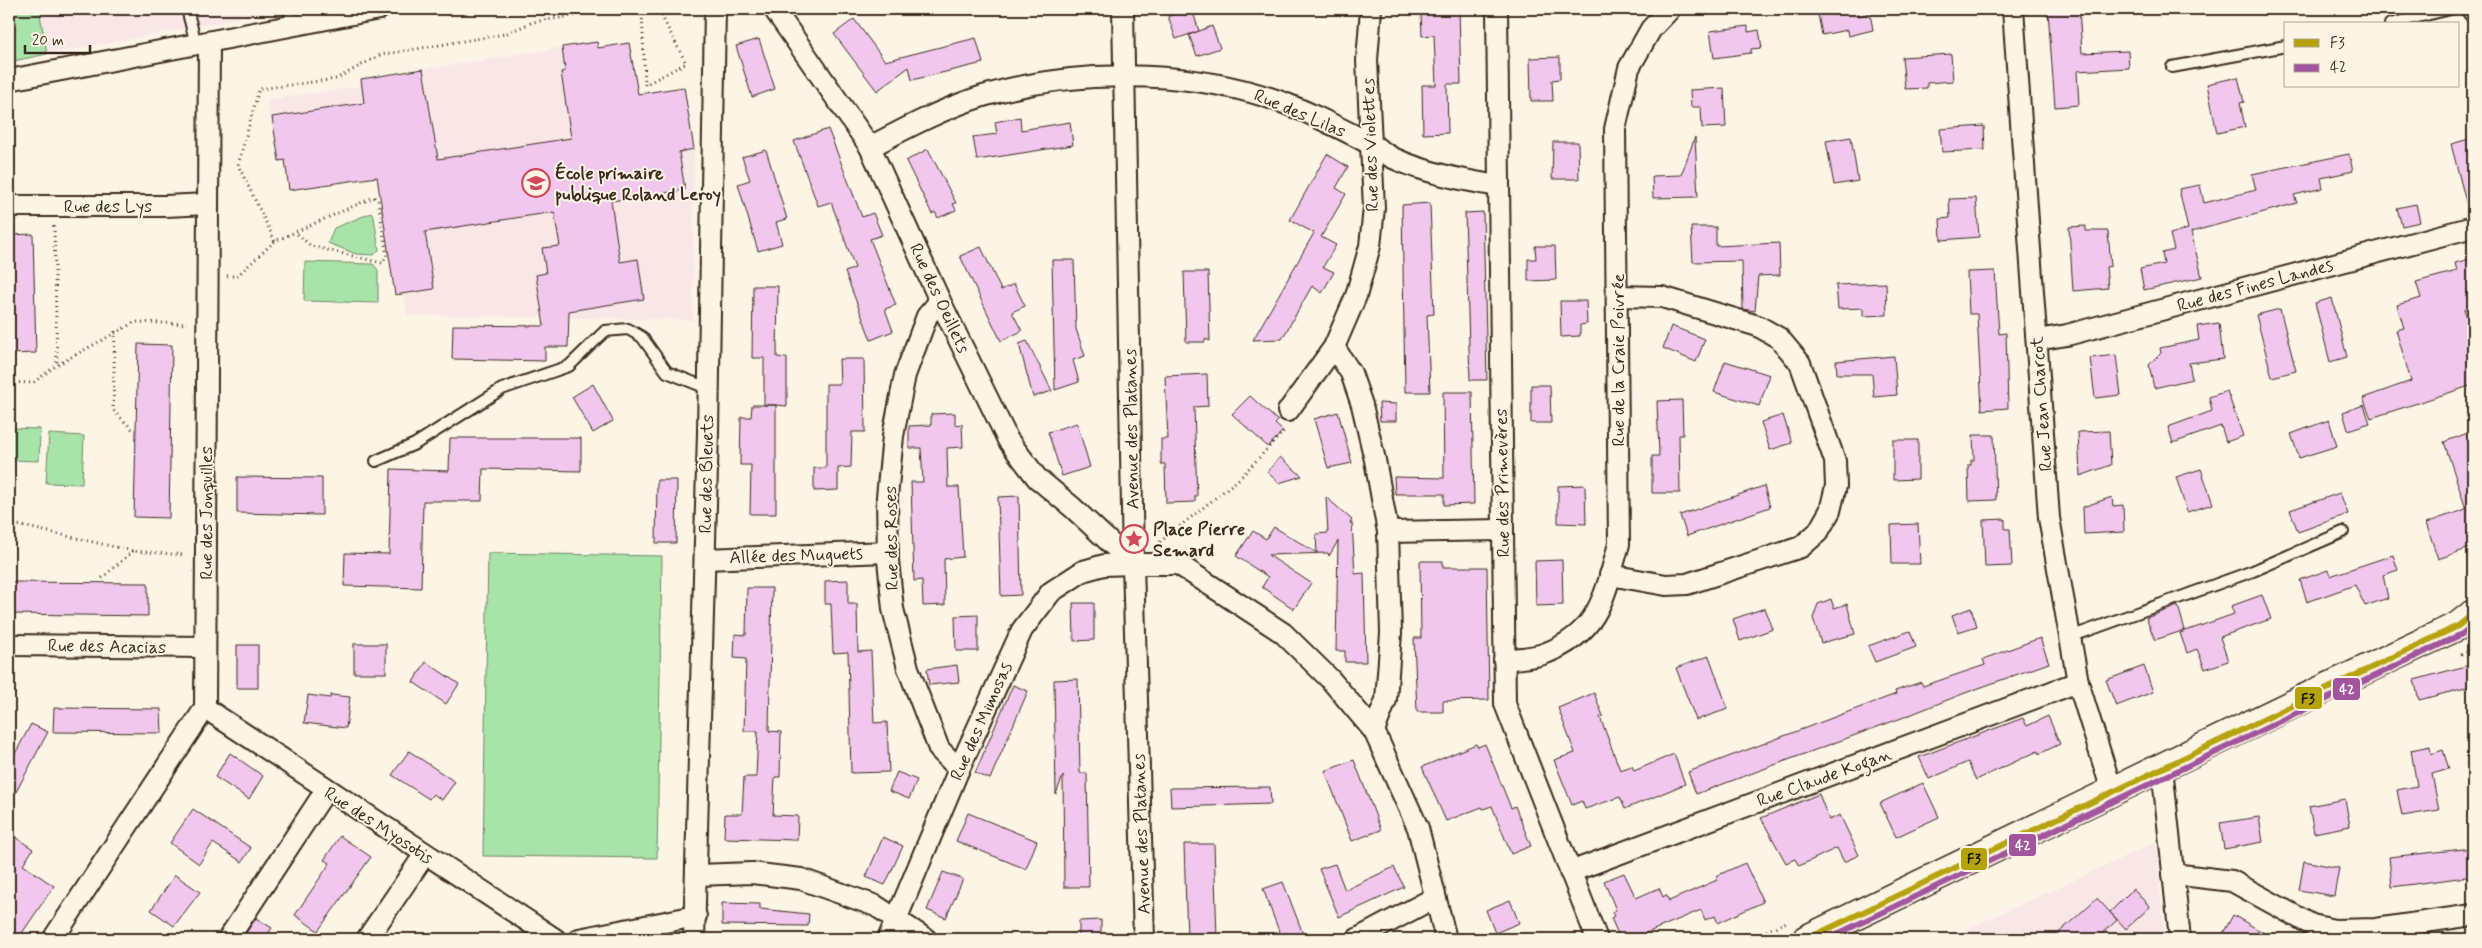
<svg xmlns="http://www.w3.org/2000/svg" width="2482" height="948" font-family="Mynerve,sans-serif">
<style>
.built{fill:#f9e7e8}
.green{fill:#a8e3a9;stroke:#728664}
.building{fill:#f1c7ee;stroke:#3b2a1e}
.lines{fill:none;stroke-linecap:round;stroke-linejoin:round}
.lane-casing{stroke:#3b2a1e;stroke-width:14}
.street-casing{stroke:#3b2a1e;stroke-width:24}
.secondary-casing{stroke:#3b2a1e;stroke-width:31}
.path{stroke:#3b2a1e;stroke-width:3;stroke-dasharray:1 4;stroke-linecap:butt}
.lane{stroke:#fcf5e5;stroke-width:10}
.street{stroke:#fcf5e5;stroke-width:20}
.secondary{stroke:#fcf5e5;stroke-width:28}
.bus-1-casing{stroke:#fcf5e5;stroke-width:10}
.bus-2-casing{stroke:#fcf5e5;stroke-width:10}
.bus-1{stroke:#b6a30a;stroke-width:6}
.bus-2{stroke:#a2559d;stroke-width:6}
.labels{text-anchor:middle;stroke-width:4;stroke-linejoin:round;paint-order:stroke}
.street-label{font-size:18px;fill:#3b2a1e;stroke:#fcf5e5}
.poi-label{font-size:18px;font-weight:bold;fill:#3b2a1e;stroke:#fcf5e5;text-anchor:start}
.line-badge{stroke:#fcf5e5;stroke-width:2}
.badge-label{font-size:14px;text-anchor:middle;font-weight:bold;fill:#fff}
.pale-badge-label{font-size:14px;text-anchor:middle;font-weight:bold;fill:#111}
</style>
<rect width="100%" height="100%" fill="#fcf5e5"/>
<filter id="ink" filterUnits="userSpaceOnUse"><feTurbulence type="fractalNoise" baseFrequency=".02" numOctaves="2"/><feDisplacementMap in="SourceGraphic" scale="10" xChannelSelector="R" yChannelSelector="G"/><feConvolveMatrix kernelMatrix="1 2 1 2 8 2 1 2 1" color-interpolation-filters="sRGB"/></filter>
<g filter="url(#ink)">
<g class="built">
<path d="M9,9H289L9,62Z"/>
<path d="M597,42L598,48L629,43L638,94L684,87L694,149L693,320L407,315L404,294L395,295L377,177L289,190L285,160L279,161L267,100L361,86L360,79Z"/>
<path d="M2156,842L2165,939H1945Z"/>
</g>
<g class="green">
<path d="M9,9H39L47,54L9,62Z"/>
<path d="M371,213L374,217L379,250L374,255L356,254L328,243L334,228Z"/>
<path d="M305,262L373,264L378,270V303L304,301Z"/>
<path d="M9,428L40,429L39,461L9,460Z"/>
<path d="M49,434L84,436L82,484L46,483Z"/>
<path d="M488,553L662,556L657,858L483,856Z"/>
</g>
<g class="building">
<path d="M1192,9L1199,31L1176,39L1168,16Z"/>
<path d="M1433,9H1459L1461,84H1447L1448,133L1423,134L1422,85H1436L1434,35L1422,36L1421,12H1434Z"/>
<path d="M1817,9H1857L1859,16L1870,13L1873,30L1848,36L1847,30L1822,35Z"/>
<path d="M2079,9L2082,53L2128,51L2129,68L2077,71L2079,105L2055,107L2048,11Z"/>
<path d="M854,19L885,61L976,38L983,63L912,80L909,67L877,91L834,34Z"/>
<path d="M1212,26L1220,48L1197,56L1189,35Z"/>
<path d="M1748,26V32L1759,30L1762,48L1751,49V53L1714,58L1710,31Z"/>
<path d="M759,39L775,89L752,97L736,46Z"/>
<path d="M597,42L598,48L629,43L638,94L684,87L694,149L679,152L685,190L611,201L620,262L638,259L644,299L569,311L568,347H545V361L452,359L453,325L544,326L536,275L546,273L542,248L560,246L554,212L425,232L434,289L395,295L377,177L289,190L285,160L279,161L272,117L364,103L361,79L423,69L438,159L571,138L561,72L565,71L562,47Z"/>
<path d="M1951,54L1953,81L1927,83V88L1905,89L1902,57Z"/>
<path d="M1560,57V79L1552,80L1553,101H1531L1530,58Z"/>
<path d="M2238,77L2244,102L2240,103L2245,127L2217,133L2207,84Z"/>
<path d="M1724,88L1726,127L1702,128L1701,107H1691L1690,90Z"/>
<path d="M1020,117L1021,130L1070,122L1073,145L977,160L973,137L997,134L995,122Z"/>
<path d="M1984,126L1985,150L1942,152L1940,129Z"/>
<path d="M828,129L862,217L873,213L882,235L870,239L896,305L885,309L893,331L871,340L845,272L855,268L831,202L818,206L794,141Z"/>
<path d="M1695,137L1698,197L1653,198L1652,176L1681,175Z"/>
<path d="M1851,137L1858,181L1834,185L1826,141Z"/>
<path d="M2473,138V205L2467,206L2451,144Z"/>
<path d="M1553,142H1578L1579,179H1552Z"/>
<path d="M928,149L956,203L953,204L956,210L938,218L935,212L932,214L906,161Z"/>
<path d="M766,150L787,219L776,222L782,244L758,251L738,184L750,180L742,157Z"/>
<path d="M1327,154L1348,167L1336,188L1346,194L1321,237L1336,245L1323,267L1334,272L1322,293L1312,286L1282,339L1253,340L1314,233L1290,220Z"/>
<path d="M2349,154L2353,171L2321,178L2323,188L2294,195L2297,203L2191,232L2202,277L2144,290L2140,269L2164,264L2162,253L2174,250L2170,234L2188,229L2179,189L2200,185L2204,203L2256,190L2252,174Z"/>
<path d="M1976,198L1979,237L1941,240L1940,219L1950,218L1949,199Z"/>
<path d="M1430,203L1434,314L1427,315L1430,392H1405L1402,205Z"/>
<path d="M2416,204L2420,222L2402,226L2397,208Z"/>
<path d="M1483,212L1487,380H1470L1465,213Z"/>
<path d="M2086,226V231H2108L2111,266L2106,267L2108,288L2073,291L2069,227Z"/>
<path d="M1691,227H1716V246L1779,243L1780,275L1758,276L1755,311L1743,309L1742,261L1693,262Z"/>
<path d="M33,234L36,353L9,354V235Z"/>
<path d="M1535,246H1555L1556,280L1528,281V259H1536Z"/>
<path d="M981,247L1001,290L1014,284L1025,306L1012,312L1022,331L1001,341L960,256Z"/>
<path d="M2473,258V309H2464L2473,334V385L2371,418L2363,398L2411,381L2396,330L2404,328L2397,305L2421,298L2416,282L2457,271L2455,263Z"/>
<path d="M1052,260H1074L1076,329L1085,356L1073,360L1079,382L1055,390Z"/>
<path d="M1995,271L1999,334L2006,333L2008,408L1982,410L1977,314H1969L1967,272Z"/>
<path d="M1184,272H1208L1210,341L1205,339V342H1186Z"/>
<path d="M1886,283L1887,315L1863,316V308L1838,309L1836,285Z"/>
<path d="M753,286H778L777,357L787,358V406L776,405V514H750L751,465H740L741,417H751L752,405H776H764V358H752Z"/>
<path d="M2332,298L2347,357L2330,362L2315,303Z"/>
<path d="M1560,301H1586L1587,324L1580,325V336L1561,337Z"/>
<path d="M2280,309L2296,371L2272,377L2256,315Z"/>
<path d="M2219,323L2223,359L2189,363L2192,379L2154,388L2149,365L2161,353L2160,348L2199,340L2197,326Z"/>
<path d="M1671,326L1705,339L1696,362L1663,348Z"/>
<path d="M1027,341L1052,391L1033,397L1019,344Z"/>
<path d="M138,344L172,345L169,518L134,517Z"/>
<path d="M2116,355L2121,395L2095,398L2090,358Z"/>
<path d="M1894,356L1897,395L1874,397L1872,374H1837L1836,361Z"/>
<path d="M839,359H864L865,432H852L851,467L838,468V490L814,491V468H826V384H840Z"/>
<path d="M1725,361L1770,375L1759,406L1714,392Z"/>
<path d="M1207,374L1208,406L1194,407L1197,496H1195V502L1166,503L1165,464H1161V439H1168L1165,376Z"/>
<path d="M593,384L613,421L593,433L572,397Z"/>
<path d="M1531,385H1550L1551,423H1531Z"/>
<path d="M2227,391L2243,436L2226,442L2221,426L2173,443L2168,427L2212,411L2209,397Z"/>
<path d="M1443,392H1472L1474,504L1444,505V494H1395L1394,477L1444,478Z"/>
<path d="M1250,396L1278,421L1275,424L1283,431L1268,447L1232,414Z"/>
<path d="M1682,400L1683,435H1679L1680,493H1652V456H1659L1657,401Z"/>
<path d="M1379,403L1396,404V421H1380Z"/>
<path d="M2364,405L2370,423L2348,430L2343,412Z"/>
<path d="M1338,412L1352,463L1328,468L1314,419Z"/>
<path d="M955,413V425L962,424L963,447L947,448L948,487H959L963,557L944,559L945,605L923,606L922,580L914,581L911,482H923L921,448H909V426L931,425V414Z"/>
<path d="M1783,415L1792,443L1770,450L1761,422Z"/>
<path d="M2329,420L2337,446L2299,458L2291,434Z"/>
<path d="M1077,423L1090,467L1062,476L1048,432Z"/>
<path d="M2109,431L2111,465L2080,476L2078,432Z"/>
<path d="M2473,431V547L2438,559L2426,523L2466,509L2444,442Z"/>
<path d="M1973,435H1994L1996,500L1969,501L1968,465H1971V460H1974Z"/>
<path d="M450,438H581V471L483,469L482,501H423L421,588L344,586L345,553L389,554L391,469L449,471Z"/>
<path d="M1893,440H1918V479L1893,480Z"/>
<path d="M1280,457L1302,476L1279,483L1267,472Z"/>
<path d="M2201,469L2213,504L2187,512L2176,477Z"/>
<path d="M237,477L322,478V515L237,513Z"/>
<path d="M657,480H677L676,543H656Z"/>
<path d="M1585,485L1586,524L1558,523V486Z"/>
<path d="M1764,486L1770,507L1687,536L1680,515Z"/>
<path d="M2340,493L2348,514L2298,532L2290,510Z"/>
<path d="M1019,496L1021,595L1001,596L998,497Z"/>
<path d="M1326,497L1352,520L1350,523H1352L1355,574L1364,573L1366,662H1345V651H1336L1338,541L1329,556L1328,553L1268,555L1311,583L1294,609L1262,587L1268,577L1236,556L1253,531L1266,539L1274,527L1317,553L1316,534L1328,533Z"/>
<path d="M2112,497L2113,506L2123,505L2124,532L2084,534L2083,507Z"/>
<path d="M2005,519V529H2010L2012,566L1985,567L1983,520Z"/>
<path d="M1918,524L1920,564H1892L1891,525Z"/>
<path d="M2393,555L2398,570L2383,575L2388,598L2365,606L2355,585L2307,602L2300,580L2328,570L2330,576Z"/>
<path d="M1562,560L1563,605L1536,606L1535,561Z"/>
<path d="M1420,561H1443V567H1487L1489,700L1443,701V712H1417L1414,638H1421Z"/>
<path d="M848,580V604H857L858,652L871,651L874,723L887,722L889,772L851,773L848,652L833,653L831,604H825V581Z"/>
<path d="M9,582L148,583V616L9,614Z"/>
<path d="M747,588H772L769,731L781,732L780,777H775L773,815L798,816L797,840L724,838L725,814H742L744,777H756L758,731H744L746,659L734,658L735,634L746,635Z"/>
<path d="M2262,595L2271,619L2220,637L2228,661L2205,669L2197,649L2187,653L2180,633L2234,614L2231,606Z"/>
<path d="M1831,599L1834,608L1847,604L1855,634L1821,643L1813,618L1818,604Z"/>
<path d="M1073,603H1094V640L1074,641Z"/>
<path d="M2178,606L2185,630L2155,640L2146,618Z"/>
<path d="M1765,608L1773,629L1740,641L1733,619Z"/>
<path d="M1971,608L1977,626L1958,632L1952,615Z"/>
<path d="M978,615V651H956L955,616Z"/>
<path d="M1910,631L1916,647L1875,662L1868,646Z"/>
<path d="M2040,638L2049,663L1965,693L1907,716L1696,794L1688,772L1896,694L1895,691L1921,682L1923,686L1985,665L1983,659Z"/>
<rect x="354" y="644" width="32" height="29"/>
<rect x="237" y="645" width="21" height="43"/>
<path d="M1709,656L1728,709L1696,720L1676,668Z"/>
<path d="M426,662L459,684L446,704L413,682Z"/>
<path d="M2473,664V686L2419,700L2414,680Z"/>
<path d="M957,665L959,682L929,685L927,669Z"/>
<path d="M2144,666L2153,692L2116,706L2106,680Z"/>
<path d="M1078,679L1080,773H1087L1089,887H1064L1063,776L1056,794L1054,680Z"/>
<path d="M1013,685L1028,691L990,779L975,773Z"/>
<path d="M1594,693L1603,716L1600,717L1620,770L1632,766L1634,771L1674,754L1685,784L1625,809L1620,797L1585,809L1582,801L1572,805L1554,760L1575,753L1558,708Z"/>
<path d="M308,695L330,698L331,695L350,697L346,728L304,723Z"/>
<path d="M54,708L161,709L162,733L53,732Z"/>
<path d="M2048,716L2060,744L2039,754L2038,751L1976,780L1968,762L1929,779L1919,757L2023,718L2027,726Z"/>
<path d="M31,724L48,732L9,805V765Z"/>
<path d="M1476,744L1478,747L1485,744L1511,808L1515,806L1531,846L1511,854L1492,806L1483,809L1482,807L1446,821L1422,767Z"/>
<path d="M2430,746L2431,754L2443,750L2449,769L2432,774L2439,810L2402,816L2397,790L2417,786L2411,750Z"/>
<path d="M409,751L455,782L442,800L433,794L429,799L392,775Z"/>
<path d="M230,753L263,776L249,799L215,777Z"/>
<path d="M1354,760L1381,830L1352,841L1325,771Z"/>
<path d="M897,772L917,780L909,799L889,791Z"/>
<path d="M1923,783L1939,817L1896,837L1880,803Z"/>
<path d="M1270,787L1271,804L1171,807L1170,788Z"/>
<path d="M1819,794L1829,820L1840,815L1859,855L1844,862L1837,848L1799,866L1795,859L1786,863L1761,818Z"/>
<path d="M2345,799L2350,826L2314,833L2309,806Z"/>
<path d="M193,809L251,848L242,862L213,843L199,864L170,843Z"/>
<path d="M968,813L1037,841L1026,869L956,841Z"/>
<path d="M2259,817L2263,842L2224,849L2220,823Z"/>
<path d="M9,833L33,849L23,865L54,886L18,939H9Z"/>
<path d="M340,836L371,857L318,931L295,915L330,863L324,860Z"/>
<path d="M883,837L903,846L885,885L866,877Z"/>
<path d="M1184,844H1214L1217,939H1187Z"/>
<path d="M2473,848V876L2392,887L2389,857Z"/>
<path d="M2304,861L2339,868L2334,896L2299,890Z"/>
<path d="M1745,863L1763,902L1718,923L1715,916L1705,920L1701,910L1644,934L1646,939H1620L1611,918L1614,916L1612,912L1616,910L1604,881L1624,873L1636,898L1659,888L1663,897L1666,895L1669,901L1717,880L1716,876Z"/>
<path d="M1335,864L1345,890L1394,867L1404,887L1339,917L1319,869Z"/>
<path d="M943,872L963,879L946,918L927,910Z"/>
<path d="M175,875L200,892L174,926L151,910Z"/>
<path d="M1283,882L1305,939H1282L1263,889Z"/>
<path d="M2133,889L2150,907L2126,929L2110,912Z"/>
<path d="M2097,898L2117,920L2097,939H2052Z"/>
<path d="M1510,900L1519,923L1495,933L1486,910Z"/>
<path d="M722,903L760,904V909L809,914L808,926L722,925Z"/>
<path d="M2233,915L2274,939H2220Z"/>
<path d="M256,918L272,928L264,939H242Z"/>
<path d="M1101,920V939H1079V921Z"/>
</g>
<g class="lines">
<defs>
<g id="lane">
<path d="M187,9L196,44"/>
<path d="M289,9L293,25"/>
<path d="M2390,24L2450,9"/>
<path d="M2172,67L2286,46"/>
<path d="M376,461L415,444L502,389L569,366L605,331L628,329L642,337L667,372L707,388"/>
<path d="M2070,637L2253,571L2343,532"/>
</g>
<g id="street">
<path d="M774,9L870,147L940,301L1008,440L1037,478L1072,507L1133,564"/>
<path d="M1123,9L1133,564L1144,939"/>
<path d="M1497,9L1505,704L1597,939"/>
<path d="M2013,9L2049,518L2078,682L2112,791"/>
<path d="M2472,9L2473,11"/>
<path d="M9,80L379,9"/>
<path d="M870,147C906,128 944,108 983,96C1083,66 1211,69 1306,112C1327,122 1349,132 1370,144C1378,148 1385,154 1393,158C1426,173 1462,180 1498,186"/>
<path d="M9,206H165L208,204"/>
<path d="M940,301L927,316L905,375L893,436L887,497L888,560L893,609L908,668L939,749L959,769"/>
<path d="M2037,340L2067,335L2473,227"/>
<path d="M1334,347L1351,373L1362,405L1375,460L1388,532L1391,633L1386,700L1374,731"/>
<path d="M1288,411L1334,347L1356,296L1370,246L1374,208L1367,60L1371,9"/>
<path d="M1388,532L1502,530"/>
<path d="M705,559L888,552"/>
<path d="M1610,575L1666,585L1687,584L1801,547L1818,532L1830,511L1836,486L1835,461L1800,363L1779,338L1758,326L1662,297L1618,296"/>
<path d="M9,645L205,647"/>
<path d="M1504,660C1517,658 1534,658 1546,653C1600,632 1605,594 1619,544L1615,129L1629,68L1651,29L1670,9"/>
<path d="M205,708L555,939"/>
<path d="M2162,767L2180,939"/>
<path d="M1570,872L2078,682"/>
<path d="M2173,874L2232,881L2312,925L2334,930L2376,929L2473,915"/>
<path d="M697,875L752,873L801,879L876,906L926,939"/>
<path d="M53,939L205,708L209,42"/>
<path d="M228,939L326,790"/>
<path d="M367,939L425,854"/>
<path d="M579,939L696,916"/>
<path d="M694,939L708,432L715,9"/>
<path d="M888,939L959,769L1022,630L1051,592L1083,571L1104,565L1133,564H1178L1283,633L1330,679L1374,731L1418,828L1446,939"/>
<path d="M1357,939L1434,898"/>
</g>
<path id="secondary" d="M1807,939L2324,689L2458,626L2473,614"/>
</defs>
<use href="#lane" class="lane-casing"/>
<use href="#street" class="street-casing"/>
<use href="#secondary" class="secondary-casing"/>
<g class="path">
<path d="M642,9L645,85L686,63L658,9"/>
<path d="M54,226L57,364"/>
<path d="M275,241L238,165L259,89L336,79L380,55L505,34L533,22L619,9"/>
<path d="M227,276H237L275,241L374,197L378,201L387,256L382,263L311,246L295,232"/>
<path d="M115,331L113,410L133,430"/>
<path d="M9,382L33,383L57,365L135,322L187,324"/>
<path d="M9,523L133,551L185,555"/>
<path d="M1160,542L1239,479L1285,430"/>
<path d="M102,578L133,551"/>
<path d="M2461,654L2473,650"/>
<path d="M1748,939L1789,921"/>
</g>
<use href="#lane" class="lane"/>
<use href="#street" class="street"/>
<use href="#secondary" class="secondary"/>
<defs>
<path id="bus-1" d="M1807,939L2458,626L2473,614"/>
<path id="bus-2" d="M1827,939L2462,634L2473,625"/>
</defs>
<use href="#bus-1" class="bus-1-casing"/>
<use href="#bus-2" class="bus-2-casing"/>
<use href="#bus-1" class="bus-1"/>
<use href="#bus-2" class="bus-2"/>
</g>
</g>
<defs>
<symbol id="school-ring" viewBox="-11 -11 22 22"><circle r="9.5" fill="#fcf5e5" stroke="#d1495b" stroke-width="1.5"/><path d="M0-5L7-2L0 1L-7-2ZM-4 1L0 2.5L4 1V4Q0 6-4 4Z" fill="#d1495b"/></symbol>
<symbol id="sight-ring" viewBox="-11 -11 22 22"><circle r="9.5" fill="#fcf5e5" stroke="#d1495b" stroke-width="1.5"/><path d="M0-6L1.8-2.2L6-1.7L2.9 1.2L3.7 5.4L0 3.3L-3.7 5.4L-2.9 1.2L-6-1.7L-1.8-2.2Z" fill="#d1495b"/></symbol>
</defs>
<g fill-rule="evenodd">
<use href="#school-ring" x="520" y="167" width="32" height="32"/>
<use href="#sight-ring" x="1118" y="523" width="32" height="32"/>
</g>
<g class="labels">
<g class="street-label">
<text transform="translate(1300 113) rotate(23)" y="6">Rue des Lilas</text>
<text transform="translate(1370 145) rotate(-92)" y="6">Rue des Violettes</text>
<text x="108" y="212">Rue des Lys</text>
<text transform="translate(2255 285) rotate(-15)" y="6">Rue des Fines Landes</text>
<text transform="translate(940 298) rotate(65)" y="6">Rue des Oeillets</text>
<text transform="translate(1618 360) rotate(-90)" y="6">Rue de la Craie Poivrée</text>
<text transform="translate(2041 404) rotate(-94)" y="6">Rue Jean Charcot</text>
<text transform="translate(1131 429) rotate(-91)" y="6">Avenue des Platanes</text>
<text transform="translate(706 474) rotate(-89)" y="6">Rue des Bleuets</text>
<text transform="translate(1502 483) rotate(-91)" y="6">Rue des Primevères</text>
<text transform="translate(206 513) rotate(-90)" y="6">Rue des Jonquilles</text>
<text transform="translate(891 538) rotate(-91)" y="6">Rue des Roses</text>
<text transform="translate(796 555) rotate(-2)" y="6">Allée des Muguets</text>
<text transform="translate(107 646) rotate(1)" y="6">Rue des Acacias</text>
<text transform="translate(981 721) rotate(-66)" y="6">Rue des Mimosas</text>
<text transform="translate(1824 777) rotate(-20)" y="6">Rue Claude Kogan</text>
<text transform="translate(379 825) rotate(33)" y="6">Rue des Myosotis</text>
<text transform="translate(1141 834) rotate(-92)" y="6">Avenue des Platanes</text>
</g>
<g class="poi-label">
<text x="555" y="179">École primaire<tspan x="555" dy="21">publique Roland Leroy</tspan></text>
<text x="1153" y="535">Place Pierre<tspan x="1153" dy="21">Semard</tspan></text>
</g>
</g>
<g class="line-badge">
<rect x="2332" y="677" width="29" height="24" rx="5" fill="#a2559d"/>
<rect x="2294" y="686" width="29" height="24" rx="5" fill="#b6a30a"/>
<rect x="2008" y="833" width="29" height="24" rx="5" fill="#a2559d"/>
<rect x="1960" y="847" width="28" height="24" rx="5" fill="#b6a30a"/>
</g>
<g class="badge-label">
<text x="2347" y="694">42</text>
<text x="2023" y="850">42</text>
</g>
<g class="pale-badge-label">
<text x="2308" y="703">F3</text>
<text x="1974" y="863">F3</text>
</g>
<rect width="2482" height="948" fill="none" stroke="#fcf5e5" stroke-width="30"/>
<rect x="15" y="15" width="2452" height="918" fill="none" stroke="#3b2a1e" stroke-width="2" filter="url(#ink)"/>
<rect x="2284" y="22" width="175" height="65" fill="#fcf5e5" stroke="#afa495"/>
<rect x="2294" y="39" width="25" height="8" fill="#b6a30a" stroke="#afa495"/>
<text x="2330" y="48" font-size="15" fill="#3b2a1e">F3</text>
<rect x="2294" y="64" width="25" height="8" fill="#a2559d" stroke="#afa495"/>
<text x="2330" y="72" font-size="15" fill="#3b2a1e">42</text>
<path d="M25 45v8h65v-8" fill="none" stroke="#3b2a1e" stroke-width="2.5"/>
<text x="32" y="45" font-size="15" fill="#3b2a1e" stroke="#fcf5e5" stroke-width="4" paint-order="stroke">20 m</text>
</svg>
